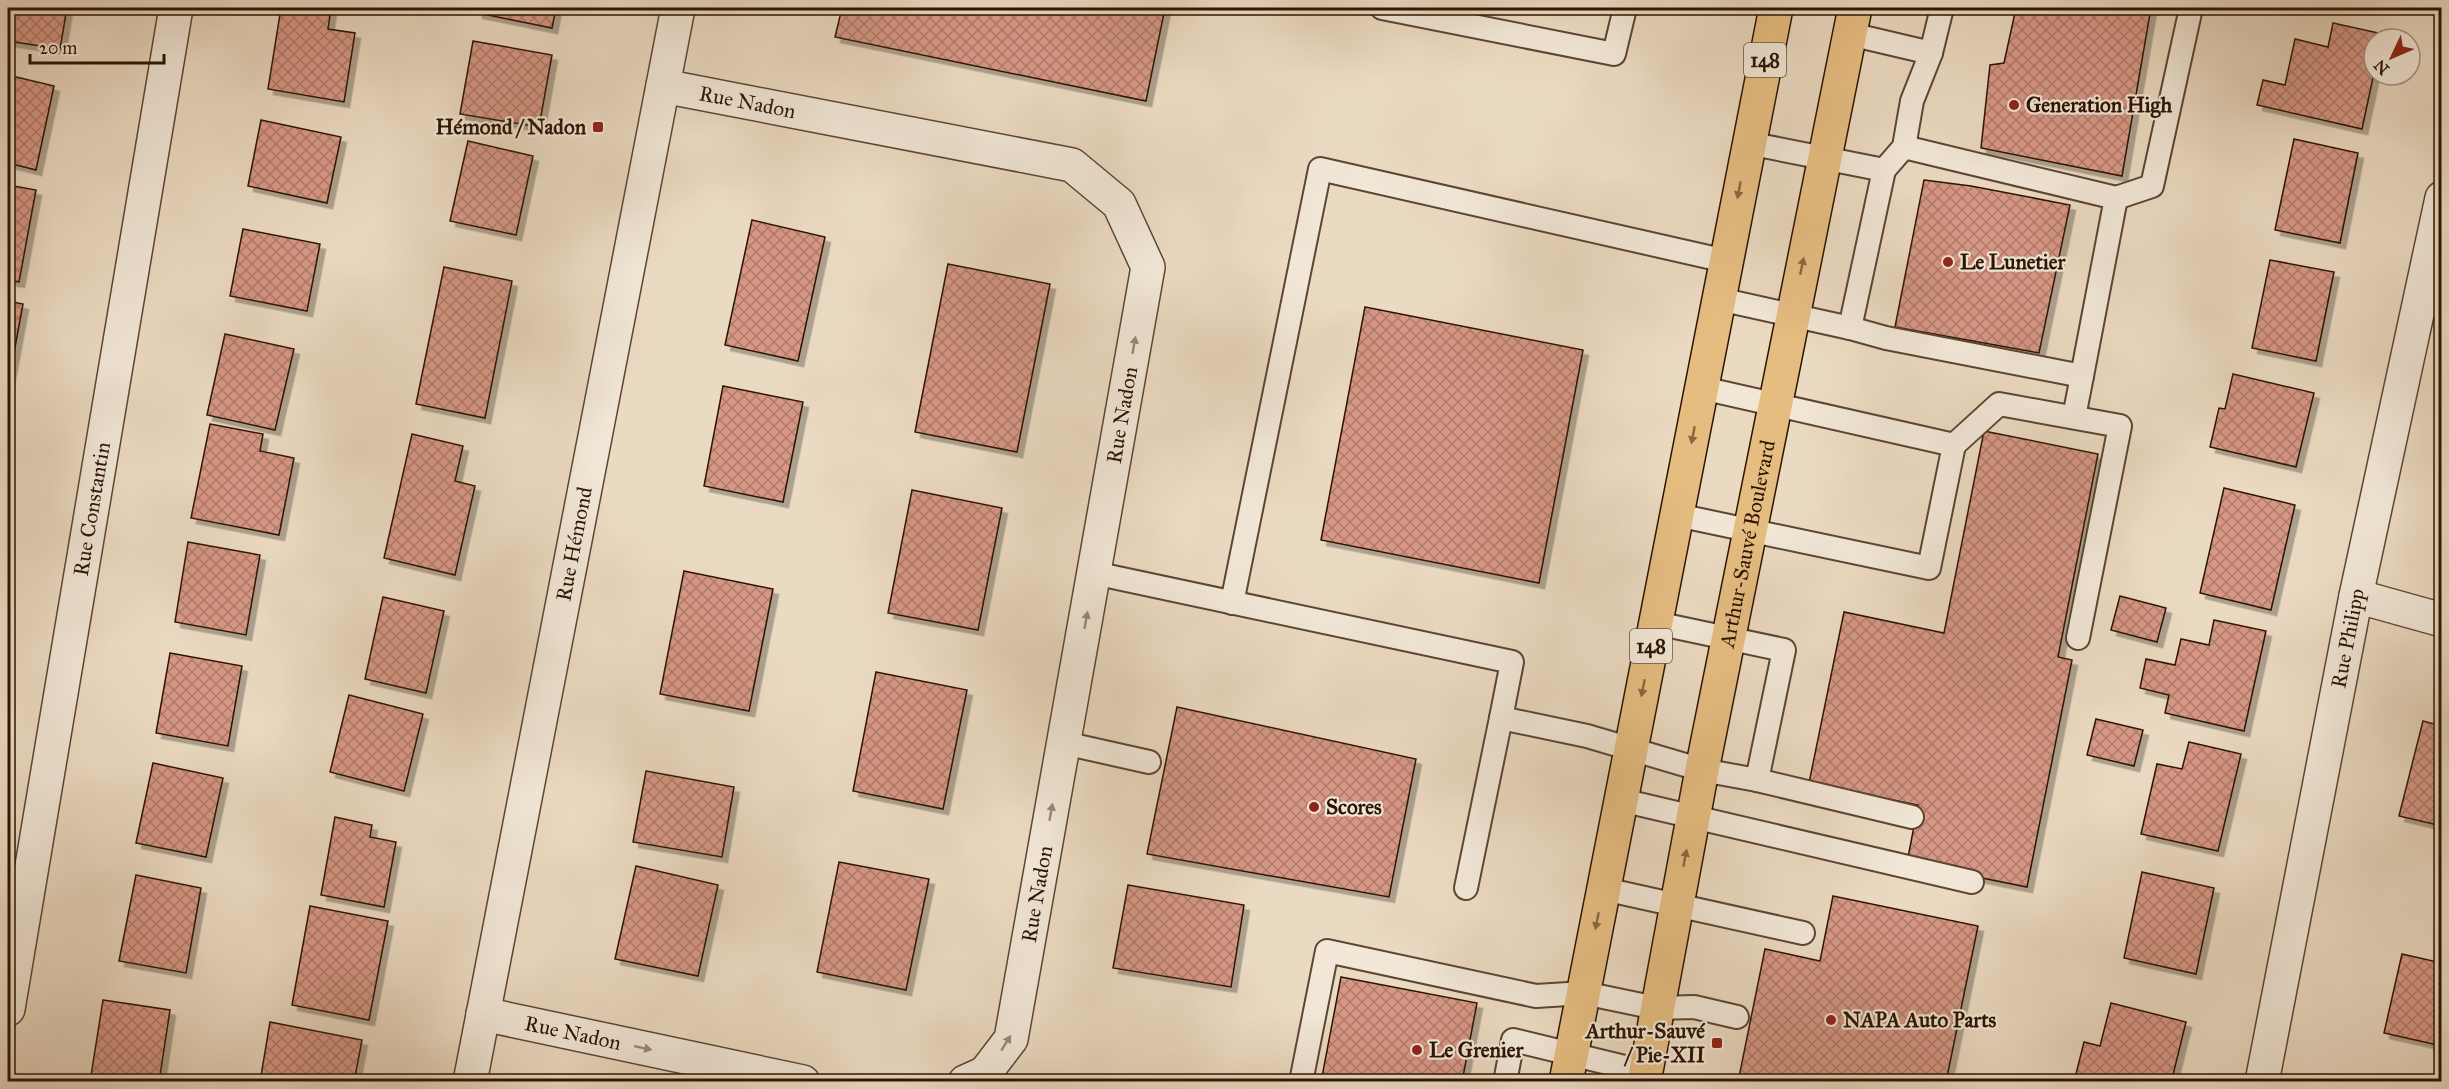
<svg xmlns="http://www.w3.org/2000/svg" width="2449" height="1089" font-family="'IM FELL Great Primer',serif">
<style>
.building{fill:url(#building-cross-hatch);stroke:#2b1403;stroke-width:1.5;filter:url(#shadow)}
.lines{fill:none;stroke-linecap:round;stroke-linejoin:round}
.lane-casing{stroke:#5b4633;stroke-width:26}
.street-casing{stroke:#5b4633;stroke-width:36}
.primary-casing{stroke:#2b1403;stroke-width:36}
.lane{stroke:#f2e7d7;stroke-width:22}
.street{stroke:#f2e7d7;stroke-width:33}
.primary{stroke:#e6bd81;stroke-width:33}
.oneway{fill:#886842}
.oneway2{fill:#988878}
.poi-dot{fill:#8f2418;stroke:#f2e7d7;stroke-width:2}
.labels{text-anchor:middle;stroke-width:4.5;stroke-linejoin:round;paint-order:stroke}
.shield{fill:#f2e7d7;stroke:#675343;stroke-width:1.5}
.shield-label{font-size:20px;font-weight:bold;fill:#2b1403}
.street-label{font-size:21px;fill:#2b1403;stroke:#f2e7d7}
.poi-label{font-size:21px;font-weight:bold;fill:#2b1403;stroke:#f2e7d7;text-anchor:start}
</style>
<defs>
<pattern id="building-cross-hatch" width="8" height="8" patternUnits="userSpaceOnUse" patternTransform="scale(1.5)"><rect width="8" height="8" fill="#d79786"/><path d="M0 0l8 8M0 8l8-8" fill="none" stroke="#af7a6b"/></pattern>
<filter id="shadow"><feDropShadow dx="5.5" dy="5.5" stdDeviation="0" flood-color="#0004"/></filter>
</defs>
<rect width="100%" height="100%" fill="#ebdac2"/>
<filter id="stains"><feTurbulence type="fractalNoise" baseFrequency=".00333" numOctaves="4"/><feColorMatrix values="0 0 0 0 .2 0 0 0 0 .09 0 0 0 0 .02 0 0 0 .5 -.17"/></filter>
<radialGradient id="worn" r=".72"><stop offset=".6" stop-color="#630" stop-opacity="0"/><stop offset="1" stop-color="#630" stop-opacity=".3"/></radialGradient>
<g class="building">
<path d="M8,8H67L60,49L8,41Z"/>
<path d="M281,8L331,9L328,29L355,33L344,102L268,89Z"/>
<path d="M477,8H556L552,28L477,13Z"/>
<path d="M842,8H1165L1146,101L835,37Z"/>
<path d="M2016,8H2151L2122,176L1981,148L1990,65L2004,63Z"/>
<path d="M2333,23L2383,34L2382,39H2374V73L2362,129L2257,105L2263,80L2285,85L2295,39L2328,47Z"/>
<path d="M473,41L552,55L539,127L460,114Z"/>
<path d="M8,75L54,86L36,170L8,163Z"/>
<path d="M261,120L341,137L327,203L248,186Z"/>
<path d="M2294,139L2358,153L2340,243L2275,230Z"/>
<path d="M468,141L533,156L516,235L450,221Z"/>
<path d="M1924,180L1971,186L2070,205L2039,353L1895,327Z"/>
<path d="M8,185L36,190L19,282L8,280Z"/>
<path d="M752,220L825,237L798,361L725,345Z"/>
<path d="M243,229L320,244L307,311L230,296Z"/>
<path d="M2270,260L2334,272L2316,361L2252,348Z"/>
<path d="M948,264L1050,284L1017,452L915,432Z"/>
<path d="M444,267L512,281L485,418L416,404Z"/>
<path d="M8,301L23,304L8,385Z"/>
<path d="M1365,307L1583,350L1539,583L1321,540Z"/>
<path d="M225,334L294,349L275,430L207,415Z"/>
<path d="M2233,374L2314,393L2296,467L2210,447L2219,408L2225,409Z"/>
<path d="M723,386L803,402L783,502L704,486Z"/>
<path d="M210,424L263,434L260,451L294,458L279,535L191,518Z"/>
<path d="M1984,431L2098,454L2058,657L2072,660L2027,887L1907,863L1918,805L1809,783L1844,612L1944,633Z"/>
<path d="M412,434L463,446L455,481L475,486L455,575L384,558Z"/>
<path d="M2224,488L2295,505L2271,610L2200,593Z"/>
<path d="M912,490L1002,508L978,630L888,613Z"/>
<path d="M188,542L260,555L246,635L175,622Z"/>
<path d="M684,571L773,589L749,711L660,694Z"/>
<path d="M2120,596L2166,608L2157,642L2111,630Z"/>
<path d="M383,597L444,611L426,693L365,679Z"/>
<path d="M2214,620L2266,631L2244,731L2165,713L2169,695L2140,688L2146,659L2175,665L2181,639L2209,645Z"/>
<path d="M170,653L242,666L228,746L156,733Z"/>
<path d="M876,672L967,690L943,809L853,791Z"/>
<path d="M349,695L423,714L404,791L330,772Z"/>
<path d="M1177,707L1416,759L1389,897L1147,854Z"/>
<path d="M2096,719L2143,730L2134,766L2087,755Z"/>
<path d="M2423,721L2442,726V826L2399,816Z"/>
<path d="M2189,742L2241,754L2218,851L2141,834L2157,764L2182,769Z"/>
<path d="M153,763L223,778L206,857L136,843Z"/>
<path d="M646,771L734,787L722,857L633,842Z"/>
<path d="M335,817L372,825L370,837L396,842L384,907L321,895Z"/>
<path d="M839,862L929,879L906,990L817,972Z"/>
<path d="M636,866L718,885L698,976L615,959Z"/>
<path d="M2142,872L2214,888L2196,974L2124,958Z"/>
<path d="M136,875L201,888L186,973L119,961Z"/>
<path d="M1128,885L1244,905L1231,987L1113,968Z"/>
<path d="M1833,896L1978,926L1946,1082H1738L1765,949L1820,961Z"/>
<path d="M310,906L388,921L369,1020L292,1005Z"/>
<path d="M2402,954L2442,963V1046L2384,1033Z"/>
<path d="M1341,977L1477,1003L1462,1082H1321Z"/>
<path d="M103,1000L170,1010L159,1082H90Z"/>
<path d="M2111,1003L2186,1022L2172,1079L2157,1075L2155,1082H2074L2084,1042L2100,1046Z"/>
<path d="M270,1022L362,1040L354,1082H260Z"/>
</g>
<g class="lines">
<defs>
<g id="lane">
<path d="M1382,8L1614,54L1625,8"/>
<path d="M1850,34L1931,53L1942,8"/>
<path d="M1748,143L1884,170"/>
<path d="M2116,198L2152,186L2191,8"/>
<path d="M1719,299L1850,328L1884,170L1904,147L1912,101L1931,53"/>
<path d="M1850,328L1886,338L2082,376L2116,198L1904,147"/>
<path d="M2074,417L2082,376"/>
<path d="M1954,445L1999,404L2120,426L2078,638"/>
<path d="M1677,515L1929,568L1954,445L1702,388"/>
<path d="M1094,573L1512,662L1501,718"/>
<path d="M1232,603L1320,169L1726,261"/>
<path d="M1064,743L1149,762"/>
<path d="M1757,780L1912,817"/>
<path d="M1621,800L1972,882"/>
<path d="M1466,888L1501,718L1587,736L1702,770L1757,780L1784,650L1656,623"/>
<path d="M1604,889L1803,933"/>
<path d="M1301,1082L1327,951L1536,996L1584,993L1656,1008L1694,1007L1737,1017"/>
<path d="M1505,1082L1513,1040L1645,1072"/>
</g>
<g id="street">
<path id="s1" d="M663,86L1072,165L1119,204L1148,267L1011,1039L985,1073L965,1082"/>
<path d="M2356,596L2442,620"/>
<path id="s2" d="M8,1009L176,8"/>
<path id="s3" d="M483,1014L803,1082"/>
<path id="s4" d="M470,1082L678,8"/>
<path id="s5" d="M2262,1082L2356,596L2442,198"/>
</g>
<g id="primary">
<path d="M1566,1082L1776,8"/>
<path id="s6" d="M1644,1082L1702,770L1855,8"/>
</g>
</defs>
<use href="#lane" class="lane-casing"/>
<use href="#street" class="street-casing"/>
<use href="#primary" class="primary-casing"/>
<use href="#lane" class="lane"/>
<use href="#street" class="street"/>
<use href="#primary" class="primary"/>
</g>
<defs><path id="oneway-solid" d="M-6-.8H1V-3.2L6.5 0L1 3.2V.8H-6Z" transform="scale(1.5)"/></defs>
<g class="oneway">
<use href="#oneway-solid" transform="translate(1739 190) rotate(101)"/>
<use href="#oneway-solid" transform="translate(1802 266) rotate(-78)"/>
<use href="#oneway-solid" transform="translate(1693 435) rotate(101)"/>
<use href="#oneway-solid" transform="translate(1643 688) rotate(101)"/>
<use href="#oneway-solid" transform="translate(1685 858) rotate(-79)"/>
<use href="#oneway-solid" transform="translate(1597 921) rotate(101)"/>
</g>
<g class="oneway2">
<use href="#oneway-solid" transform="translate(1134 345) rotate(-80)"/>
<use href="#oneway-solid" transform="translate(1086 620) rotate(-80)"/>
<use href="#oneway-solid" transform="translate(1051 812) rotate(-80)"/>
<use href="#oneway-solid" transform="translate(1006 1043) rotate(-58)"/>
<use href="#oneway-solid" transform="translate(643 1048) rotate(12)"/>
</g>
<g class="poi-dot">
<circle cx="2014" cy="105" r="6"/>
<rect x="592" y="121" width="12" height="12" rx="3"/>
<circle cx="1948" cy="262" r="6"/>
<circle cx="1314" cy="807" r="6"/>
<circle cx="1831" cy="1020" r="6"/>
<rect x="1711" y="1037" width="12" height="12" rx="3"/>
<circle cx="1417" cy="1050" r="6"/>
</g>
<g class="labels">
<g class="shield">
<rect x="1744" y="43" width="42" height="34" rx="4.5"/>
<rect x="1630" y="629" width="42" height="34" rx="4.5"/>
</g>
<g class="shield-label">
<text x="1765" y="67">148</text>
<text x="1651" y="653">148</text>
</g>
<g class="street-label">
<text dy="7" stroke="none"><textPath href="#s1" startOffset="86">Rue Nadon</textPath></text>
<text transform="translate(1122 415) rotate(-80)" y="7">Rue Nadon</text>
<text dy="7" stroke="none"><textPath href="#s2" startOffset="507">Rue Constantin</textPath></text>
<text dy="7" stroke="none"><textPath href="#s6" startOffset="548">Arthur-Sauvé Boulevard</textPath></text>
<text dy="7" stroke="none"><textPath href="#s4" startOffset="548">Rue Hémond</textPath></text>
<text dy="7" stroke="none"><textPath href="#s5" startOffset="452">Rue Philipp</textPath></text>
<text transform="translate(1037 894) rotate(-80)" y="7">Rue Nadon</text>
<text dy="7" stroke="none"><textPath href="#s3" startOffset="92">Rue Nadon</textPath></text>
</g>
<g class="poi-label">
<text x="2026" y="112">Generation High</text>
<text x="586" y="134" text-anchor="end">Hémond / Nadon</text>
<text x="1960" y="269">Le Lunetier</text>
<text x="1326" y="814">Scores</text>
<text x="1843" y="1027">NAPA Auto Parts</text>
<text x="1705" y="1038" text-anchor="end">Arthur-Sauvé<tspan x="1705" dy="24">/ Pie-XII</tspan></text>
<text x="1429" y="1057">Le Grenier</text>
</g>
</g>
<rect width="2449" height="1089" fill="none" stroke="#ebdac2" stroke-width="30"/>
<rect x="9" y="9" width="2431" height="1071" fill="none" stroke="#2b1403" stroke-width="3"/>
<rect x="15" y="15" width="2419" height="1059" fill="none" stroke="#2b1403" stroke-width="1.5"/>
<g transform="translate(2392 57) rotate(226)"><circle r="28" fill="#f2e7d7" stroke="#a29382" stroke-width="1.5"/>
<path d="M0-4.5L10 22L0 15L-10 22Z" fill="#8f2418"/>
<text y="-9" font-size="16" font-weight="bold" text-anchor="middle" fill="#2b1403">N</text>
</g>
<path d="M30 54v9h134v-9" fill="none" stroke="#2b1403" stroke-width="3"/>
<text x="39" y="54" font-size="18" fill="#2b1403" stroke="#f2e7d7" stroke-width="4.5" paint-order="stroke">20 m</text>
<rect width="100%" height="100%" filter="url(#stains)"/>
<rect width="100%" height="100%" fill="url(#worn)"/>
</svg>
